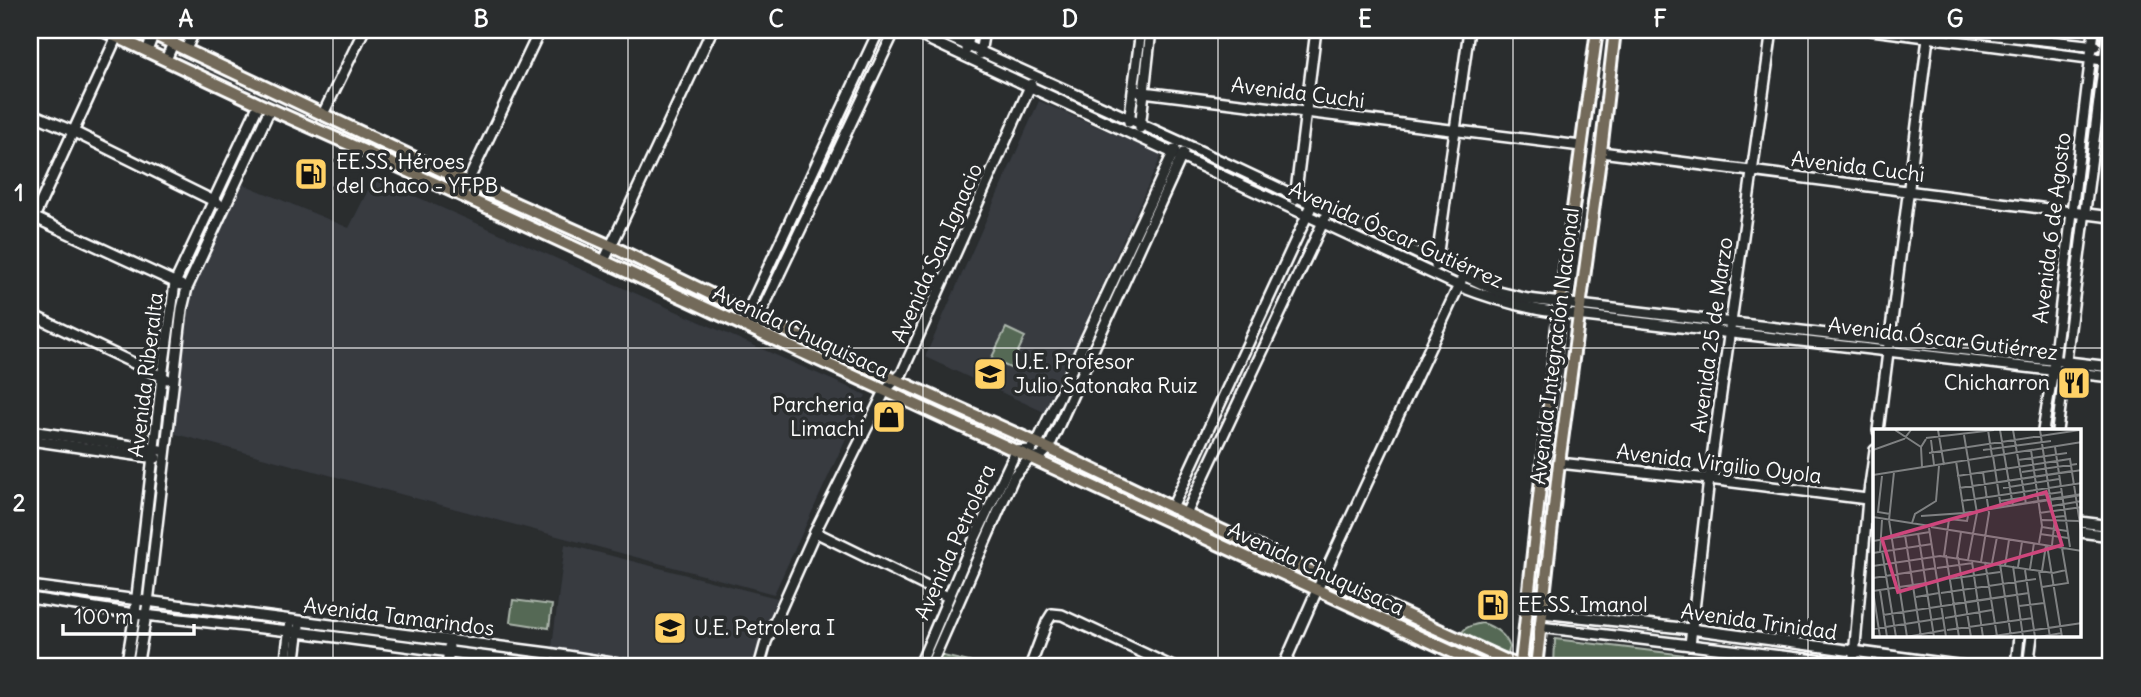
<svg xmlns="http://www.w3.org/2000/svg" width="2141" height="697" font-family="Delius,sans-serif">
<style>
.built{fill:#373a41}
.green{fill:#556954;stroke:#aab4aa;stroke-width:2}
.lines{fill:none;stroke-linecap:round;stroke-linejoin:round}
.minor-casing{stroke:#fff;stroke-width:14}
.major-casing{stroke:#fff;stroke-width:16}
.minor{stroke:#2a2d2e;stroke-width:9}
.major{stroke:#736b5a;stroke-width:10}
.grid{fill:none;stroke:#fff;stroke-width:2;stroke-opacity:0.55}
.labels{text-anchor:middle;stroke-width:7;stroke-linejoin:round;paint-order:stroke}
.street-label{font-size:21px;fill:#fff;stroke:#2a2d2e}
.poi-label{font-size:21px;fill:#fff;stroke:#2a2d2e;text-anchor:start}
.inset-road{fill:none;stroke:#7f8182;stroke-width:2}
.view{fill:#ce467c;fill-opacity:0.15;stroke:#ce467c;stroke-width:3.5}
.inset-edge{fill:none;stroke:#fff;stroke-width:3.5}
.neatline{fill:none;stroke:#fff;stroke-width:2.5}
.grid-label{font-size:23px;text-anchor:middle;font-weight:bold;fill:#fff}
</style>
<rect width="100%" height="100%" fill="#2a2d2e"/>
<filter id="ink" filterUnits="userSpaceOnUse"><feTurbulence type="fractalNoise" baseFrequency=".0143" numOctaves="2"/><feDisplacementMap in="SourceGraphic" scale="14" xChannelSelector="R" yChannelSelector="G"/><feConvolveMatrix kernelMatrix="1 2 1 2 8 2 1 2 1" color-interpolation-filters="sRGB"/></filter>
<g filter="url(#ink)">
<g class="built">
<path d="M1039,101L1162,155L1044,412L925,357Z"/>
<path d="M374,178L866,395L774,594L172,433L190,292L243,184L349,228Z"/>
<path d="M565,544L777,598L750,667H687L552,647Z"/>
</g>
<g class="green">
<path d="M1006,328L1025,337L1010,368L991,359Z"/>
<path d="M513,600L552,605L549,628L510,622Z"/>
<path d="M1482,623C1495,627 1505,634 1510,647L1508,653L1493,649L1461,634C1465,626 1474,625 1482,623Z"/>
<path d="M1555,639L1782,667H1554Z"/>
<path d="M939,655L978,664V667H933Z"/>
</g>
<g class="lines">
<defs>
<g id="minor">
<path d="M908,30L1459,286C1492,299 1523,308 1559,313L2111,377"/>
<path d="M933,30L1187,145L1499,292L1528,299L2111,367"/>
<path d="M1872,30L2111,61"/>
<path d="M1951,30L2096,46"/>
<path d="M186,49L195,30"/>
<path d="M967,49L970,30"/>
<path d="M147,51L155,30"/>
<path d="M980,54L984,30"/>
<path d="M166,60L173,43L174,30"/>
<path d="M1135,91L1581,146"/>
<path d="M30,113L72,131L218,203"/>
<path d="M323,114L364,30"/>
<path d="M1129,122L1141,30"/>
<path d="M1140,128L1151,30"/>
<path d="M1601,152L2111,217"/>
<path d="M461,196L540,30"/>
<path d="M1295,199L1316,30"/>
<path d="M31,216L181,285"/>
<path d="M30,226L117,36"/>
<path d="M604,261L712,30"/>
<path d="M1436,266L1469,30"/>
<path d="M748,311L879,30"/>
<path d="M30,314L167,379"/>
<path d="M759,317L895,30"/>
<path d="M30,431L160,450"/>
<path d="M1878,431L1929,30"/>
<path d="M2043,431L2053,370L2094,30"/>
<path d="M2057,431L2108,30"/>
<path d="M30,440L156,458"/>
<path d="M1559,463L1709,479L1875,500"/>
<path d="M1172,508L1310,209"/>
<path d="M1186,514L1325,218"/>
<path d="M2080,522L2111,526"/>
<path d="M815,532L948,597"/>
<path d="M2080,532L2111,536"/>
<path d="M30,586L548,653L638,667"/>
<path d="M30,598L135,614L298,632L565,667"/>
<path d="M1542,613L1691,629L1972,667"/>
<path d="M1540,627L1873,667"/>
<path d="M1690,645L1709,479L1772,30"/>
<path d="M1854,656L1868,499L1875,450"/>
<path d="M126,667L135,614L162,377L175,283L259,104"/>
<path d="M137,667L148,603L182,309L187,288L270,109"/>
<path d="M285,667L290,626"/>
<path d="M294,667L299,627"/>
<path d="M447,667L449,647"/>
<path d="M759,667L766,642L815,532L885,391L902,373L1031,84"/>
<path d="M919,667L965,559L1016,451L1030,450L1037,443L1175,149"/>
<path d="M930,667L1014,476L1030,458L1041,456L1048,449L1183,153"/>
<path d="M1030,667L1047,622L1052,614L1062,615L1173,667"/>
<path d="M1283,667L1317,590L1461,281"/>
<path d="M2016,667L2019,636"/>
<path d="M2028,667L2032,636"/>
</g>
<g id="major">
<path d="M102,30L259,104L380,158L1485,667"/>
<path d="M144,30L447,173L611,246L791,333L1037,443L1186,514L1516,665"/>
<path d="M1521,663L1559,313L1597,30"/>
<path d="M1536,667L1559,463L1601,152L1615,30"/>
</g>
</defs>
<use href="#minor" class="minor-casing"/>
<use href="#major" class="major-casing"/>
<use href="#minor" class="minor"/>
<use href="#major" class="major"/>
</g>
</g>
<path class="grid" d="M333,30V667M628,30V667M923,30V667M1218,30V667M1513,30V667M1808,30V667M30,348H2111"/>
<defs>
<symbol id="fuel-square" viewBox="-11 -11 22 22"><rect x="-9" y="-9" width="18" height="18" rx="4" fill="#ffd166" stroke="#2a2d2e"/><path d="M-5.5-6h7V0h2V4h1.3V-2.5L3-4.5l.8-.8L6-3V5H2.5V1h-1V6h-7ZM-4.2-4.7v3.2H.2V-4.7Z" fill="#111"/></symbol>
<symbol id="school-square" viewBox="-11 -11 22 22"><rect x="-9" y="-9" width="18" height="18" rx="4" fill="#ffd166" stroke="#2a2d2e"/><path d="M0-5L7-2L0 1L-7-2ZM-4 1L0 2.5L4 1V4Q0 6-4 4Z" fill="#111"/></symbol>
<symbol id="restaurant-square" viewBox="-11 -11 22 22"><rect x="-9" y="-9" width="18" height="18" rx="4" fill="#ffd166" stroke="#2a2d2e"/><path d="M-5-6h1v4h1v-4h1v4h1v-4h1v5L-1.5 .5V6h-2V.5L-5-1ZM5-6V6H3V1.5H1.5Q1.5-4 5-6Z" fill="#111"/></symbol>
<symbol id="shop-square" viewBox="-11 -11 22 22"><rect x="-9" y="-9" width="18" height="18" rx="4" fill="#ffd166" stroke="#2a2d2e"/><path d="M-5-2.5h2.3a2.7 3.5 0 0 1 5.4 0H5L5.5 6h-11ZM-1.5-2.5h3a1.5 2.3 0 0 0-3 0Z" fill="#111"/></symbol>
</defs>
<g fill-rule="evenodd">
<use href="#fuel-square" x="292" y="155" width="38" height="38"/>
<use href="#school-square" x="971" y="355" width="38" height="38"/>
<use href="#restaurant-square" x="2055" y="364" width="38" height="38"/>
<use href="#shop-square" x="870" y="398" width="38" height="38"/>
<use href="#fuel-square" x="1474" y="586" width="38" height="38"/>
<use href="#school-square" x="651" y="609" width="38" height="38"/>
</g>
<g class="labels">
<g class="street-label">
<text transform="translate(1298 93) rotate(7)" y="7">Avenida Cuchi</text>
<text transform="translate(1858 167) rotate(7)" y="7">Avenida Cuchi</text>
<text transform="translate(2052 228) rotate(-83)" y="7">Avenida 6 de Agosto</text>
<text transform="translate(1396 235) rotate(24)" y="7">Avenida Óscar Gutiérrez</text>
<text transform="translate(937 253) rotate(-66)" y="7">Avenida San Ignacio</text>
<text transform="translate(801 332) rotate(25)" y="7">Avenida Chuquisaca</text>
<text transform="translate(1712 335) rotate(-82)" y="7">Avenida 25 de Marzo</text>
<text transform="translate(1943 339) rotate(7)" y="7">Avenida Óscar Gutiérrez</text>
<text transform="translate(1555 346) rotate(-83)" y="7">Avenida Integración Nacional</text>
<text transform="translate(146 375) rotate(-83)" y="7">Avenida Riberalta</text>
<text transform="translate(1719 464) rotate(7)" y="7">Avenida Virgilio Oyola</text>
<text transform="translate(955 542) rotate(-66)" y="7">Avenida Petrolera</text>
<text transform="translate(1316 569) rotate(25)" y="7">Avenida Chuquisaca</text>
<text transform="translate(399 617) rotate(7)" y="7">Avenida Tamarindos</text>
<text transform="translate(1759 622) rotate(8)" y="7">Avenida Trinidad</text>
</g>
<g class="poi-label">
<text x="336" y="169">EE.SS. Héroes<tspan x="336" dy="24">del Chaco - YFPB</tspan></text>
<text x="1014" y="369">U.E. Profesor<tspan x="1014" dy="24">Julio Satonaka Ruiz</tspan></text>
<text x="2050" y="390" text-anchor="end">Chicharron</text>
<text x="864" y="412" text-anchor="end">Parcheria<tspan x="864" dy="24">Limachi</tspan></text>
<text x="1518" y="612">EE.SS. Imanol</text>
<text x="694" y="635">U.E. Petrolera I</text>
</g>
</g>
<g transform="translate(1873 429)">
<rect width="208" height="208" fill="#2a2d2e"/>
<path class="inset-road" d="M22,1L48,18M65,1L71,36M115,1L119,27M127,1L140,77M140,1L153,75M167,1L179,81M91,6L104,84L95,131M53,9L121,1M58,11L61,36M182,18L197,118M0,21L31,10L38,1M110,21L178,12M158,21L169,97L166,114M56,24L207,1M120,27L128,79M145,31L194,24M49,38L48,18L53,10M199,42L86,59L209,41M21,43L16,91L34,208M149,43L204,35M0,46L209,13M9,47L5,83L17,85M84,47L197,30L209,108M130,59L186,50M209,65L91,84L209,66M88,72L209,54M127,72L189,63M179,77L209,72M166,84L209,78M48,87L91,84L83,32M0,88L57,97M169,91L206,92M39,94L42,85L63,72L66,37M58,98L209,122M169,98L194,102M56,99L73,208M45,104L61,208M167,105L195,109M32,106L48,208M0,112L57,103M174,116L189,208M179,116L182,88L192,87M9,122L23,208M7,123L9,91M0,124L59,115M73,126L86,208M71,127L76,90L94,92L95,87M85,128L98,208M84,129L88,103M99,133L110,208M108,133L116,84L110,43M112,133L124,207M119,134L124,108M127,135L138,208M0,137L67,127L180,144L193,141M132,137L136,111M140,137L150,208M145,138L149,113M64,139L100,134M157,140L161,114M152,141L162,208M166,142L177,208M169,142L173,116M0,149L63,139M76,150L127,143M169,158L195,154L189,119M7,161L14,208M0,162L53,154M0,162L7,208M68,164L163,150M43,168L66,164M146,177L171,174M10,186L156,164L79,175M72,189L119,181M0,200L70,189M74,201L160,189M33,208L72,201M114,208L209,194M166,208L189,204"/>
<path class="view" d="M173,63L189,116L25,163L9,110Z"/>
<rect width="208" height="208" class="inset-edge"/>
</g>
<rect width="2141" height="697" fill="none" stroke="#2a2d2e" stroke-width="77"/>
<path d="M63 624v10h131v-10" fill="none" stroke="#ffffff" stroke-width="3.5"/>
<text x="74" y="624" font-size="21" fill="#ffffff" stroke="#2a2d2e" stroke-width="5" paint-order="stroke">100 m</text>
<rect x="38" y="38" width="2064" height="620" class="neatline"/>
<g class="grid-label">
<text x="186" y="27">A</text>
<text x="481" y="27">B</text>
<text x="776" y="27">C</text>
<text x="1070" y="27">D</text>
<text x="1365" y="27">E</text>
<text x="1660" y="27">F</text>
<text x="1955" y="27">G</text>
<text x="19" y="201">1</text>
<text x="19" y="511">2</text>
</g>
</svg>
